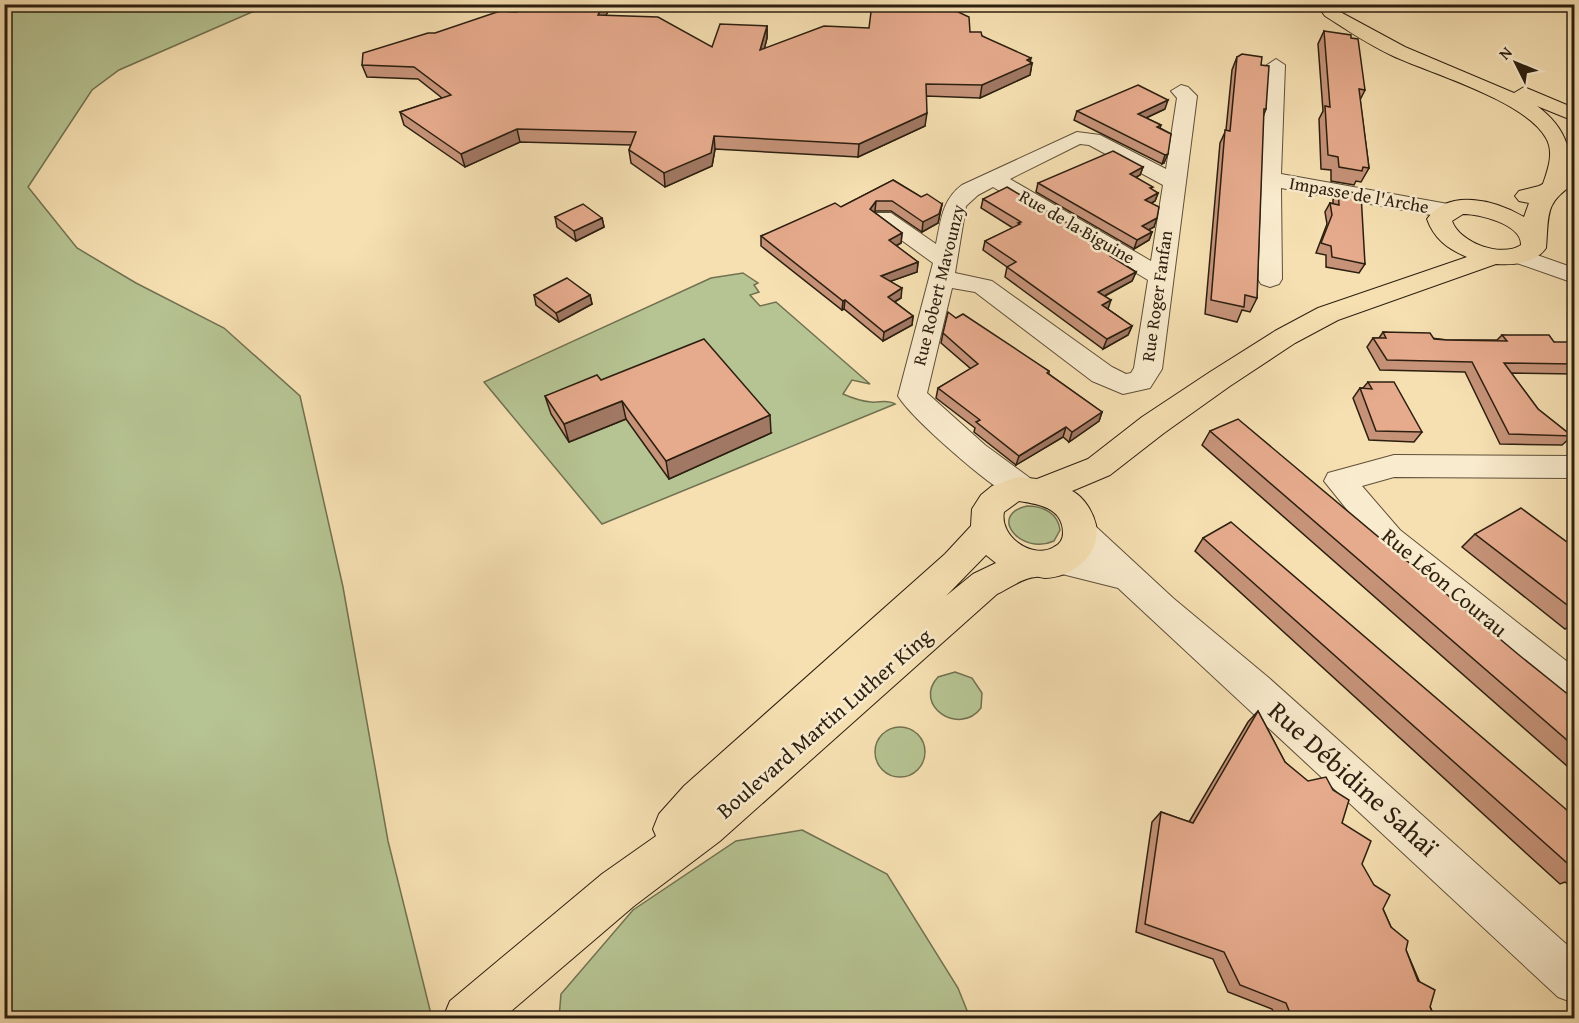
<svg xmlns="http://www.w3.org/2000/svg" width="1579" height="1023" font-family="'Gentium Book Plus',serif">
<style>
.green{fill:#b6c392;stroke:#717151;stroke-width:1.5}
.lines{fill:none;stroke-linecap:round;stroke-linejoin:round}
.minor-casing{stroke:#5e4f38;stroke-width:2}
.major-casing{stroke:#2c1f10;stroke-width:2}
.highway-casing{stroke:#2c1f10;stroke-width:2}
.minor{fill:#f9ebcd;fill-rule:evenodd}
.major{fill:#f6e0b2;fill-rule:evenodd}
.highway{fill:#f6e0b2;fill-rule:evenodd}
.wall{fill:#c69379;stroke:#2c1f10;stroke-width:1.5}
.shaded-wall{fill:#a17863;stroke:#2c1f10;stroke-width:1.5}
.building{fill:#e6ab8d;stroke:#2c1f10;stroke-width:1.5}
.labels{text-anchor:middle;stroke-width:5;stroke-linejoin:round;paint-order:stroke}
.far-street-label{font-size:18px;fill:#2c1f10;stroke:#f9ebcd}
.street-label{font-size:22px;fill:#2c1f10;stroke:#f9ebcd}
.near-street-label{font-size:27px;fill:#2c1f10;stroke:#f9ebcd}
</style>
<rect width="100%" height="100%" fill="#f6e0b2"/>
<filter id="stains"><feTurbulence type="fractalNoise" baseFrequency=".00333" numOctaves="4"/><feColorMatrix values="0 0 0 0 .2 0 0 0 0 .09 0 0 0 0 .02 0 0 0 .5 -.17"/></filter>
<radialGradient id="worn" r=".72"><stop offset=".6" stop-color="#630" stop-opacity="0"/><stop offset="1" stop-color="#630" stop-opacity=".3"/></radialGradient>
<g class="green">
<path d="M5,4L278,5L252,12L119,70L92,90L28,187L77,248L136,283L224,328L300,396L343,587L388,841L432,1018H5Z"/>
<path d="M743,273L758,283L754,285L759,292L750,295L760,306L776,302L870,384L852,380L843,394C852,398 860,401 871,402C879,403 887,399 895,404L602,524L484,382L711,278Z"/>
<path d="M1027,506C1043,506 1058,513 1060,530L1054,541C1021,556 987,515 1027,506Z"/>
<path d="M955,672L972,678L982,693L981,708C959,737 912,705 938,677Z"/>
<circle cx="900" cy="752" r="25"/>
<path d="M802,830L887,874L958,988L970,1018H559L561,994L633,910L736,841Z"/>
</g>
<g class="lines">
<defs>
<g id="minor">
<path d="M1276,59L1285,65L1281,174L1448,204L1456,206L1459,211L1456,216L1448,218L1281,188L1282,279L1279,284L1270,287L1261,284L1258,279L1259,179L1267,65Z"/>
<path d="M1181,85L1188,87L1197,96L1162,369L1150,388L1123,394L1092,381L975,292L952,288L927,393L985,445L1034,481L1038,489L1034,497C1026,500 1020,501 1012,497C987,484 912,419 898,396L933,263L871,218L875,213H891L936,244C941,220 942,200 962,185L1077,132L1100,135L1166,169L1177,98L1171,91ZM1080,144L1089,145L1163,185L1151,261L1010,179ZM993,187L1148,280L1134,368L1131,373L1126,374L1112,367L992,281L955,273L966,206L978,195Z"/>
<path d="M1520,249L1574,268V283L1511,261L1508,256L1511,251Z"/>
<path d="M1394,455L1574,456V478L1394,477L1362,486L1400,530L1574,667V704L1561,700L1378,548L1324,481L1328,473Z"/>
<path d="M1082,520L1093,524L1173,598L1269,678L1574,951V1003L1558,997L1118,588L1046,570L1042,561L1046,552L1058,548L1082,553L1066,533L1071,524Z"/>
</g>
<path id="major" d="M1574,168V184C1544,203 1549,215 1546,248C1535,264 1514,265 1496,264L1338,320L1295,343L1230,386L1164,433L1110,475L1072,491C1084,497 1093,512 1096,525C1101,555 1073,577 1045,578C1042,578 1039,576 1036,577C1024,577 1008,589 997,594L720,841L634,906L503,1018H443L450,1001L602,874L656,836L653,829L659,814L684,786L945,554L971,526L972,509L981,495L992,486L1018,477L1037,479L1088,459L1142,417L1210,372L1275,331L1318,308L1467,257C1448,249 1434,239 1427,219C1449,187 1497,201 1524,217L1529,203L1519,201L1515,196L1519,191L1539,186ZM1463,214C1479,214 1522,224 1521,245C1501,258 1460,243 1452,221ZM1019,501C1039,504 1063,508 1063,533C1063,539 1060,544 1054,547C1032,560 999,536 1004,512ZM986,555L996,563L973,574L946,596Z"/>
<path id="highway" d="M1331,7L1405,47L1514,93L1524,87L1574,108V121L1537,106C1566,127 1579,158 1562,192H1546L1542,187C1547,172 1555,153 1546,138C1524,100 1432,74 1393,56C1369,45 1347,30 1325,16L1322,12Z"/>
</defs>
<use href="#minor" class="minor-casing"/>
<use href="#major" class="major-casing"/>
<use href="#highway" class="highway-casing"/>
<use href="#minor" class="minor"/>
<use href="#major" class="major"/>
<use href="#highway" class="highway"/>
</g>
<g class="wall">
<path d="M606,16L712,47L767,26V38L764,49L970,32L982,36L1032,63L1030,75L980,98L926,96L925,126L858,157L715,149L712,166L665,187L631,163L629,150L631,145L520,142L465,167L404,125L400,112L442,98L418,79L367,77L362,65Z"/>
<path d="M1324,31L1365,90L1360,100L1369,168L1361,182L1356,181L1354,185L1331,181V170L1321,169L1319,119L1323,111L1318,44Z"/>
<path d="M1237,57L1261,65L1266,109L1263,117L1257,298L1250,312L1242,310L1237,322L1205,314L1220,143L1226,130L1232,70Z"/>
<path d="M1165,109L1146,118L1161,125L1160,128L1171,134L1164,163L1162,164L1074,120L1077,111Z"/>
<path d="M1143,167L1140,175L1136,177L1152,190L1158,193L1155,201L1152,203L1154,227L1148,230L1152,232L1149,240L1134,249L1036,192L1038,183Z"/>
<path d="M893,180L921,197L942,204L938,223L922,232L891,211H875L874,212L902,233L901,243L896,246L918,262L917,272L891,281L901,298L895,302L913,316L912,325L883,341L844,309L842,310L761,246V236L841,207Z"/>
<path d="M1338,190L1365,264L1359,273L1326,267V255L1316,253L1327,224L1325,212L1330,203L1333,204V200Z"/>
<path d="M983,199L1116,252L1114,258L1136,272L1132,281L1105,296L1108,309L1132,326L1128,335L1103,349L1005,277L1007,267L983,250L985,241L1013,228L981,208Z"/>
<path d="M555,217L602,218L604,227L576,241L557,227Z"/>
<path d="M534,295H590L592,304L559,322L536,305Z"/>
<path d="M956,318L1049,371V374L1102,412L1099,421L1069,442L1063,437L1016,465L974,432L975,428L936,398L938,388L971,369L941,343L943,333Z"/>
<path d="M1383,332L1447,340H1497L1502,335L1554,342L1575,351V374L1511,373L1538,409L1572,436L1562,445L1500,444L1465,372L1380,370L1367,347L1373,338H1379Z"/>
<path d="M601,380L771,433L669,479L626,419L569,442L551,414L545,396Z"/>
<path d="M1368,382L1422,432L1414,442L1369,440L1353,398L1360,388H1363Z"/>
<path d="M1210,431L1575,700V773L1202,445Z"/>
<path d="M1475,534L1575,548V622L1565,629L1462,547Z"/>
<path d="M1203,538L1575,817V890L1565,882L1560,884L1195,551Z"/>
<path d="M1258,711L1285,762L1342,823L1383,909L1391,927L1406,950L1435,1018H1276L1272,1009L1228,992L1213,959L1136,932L1152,822L1161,812L1189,822L1248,722Z"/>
</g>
<g class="shaded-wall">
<path d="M604,4H612L600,27L598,15Z"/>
<path d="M767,26V38L761,63L760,50Z"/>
<path d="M1031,58L1030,64L1032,63L1030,75L980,98L982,85Z"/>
<path d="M1168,100L1165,109L1135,123L1138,114Z"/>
<path d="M927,113L925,126L858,157L859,144Z"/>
<path d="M517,129L520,142L465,167L461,154Z"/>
<path d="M714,136L715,149L712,166L665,187L664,173Z"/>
<path d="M1168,154L1164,163L1162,164L1165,155Z"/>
<path d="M1143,167L1140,175L1127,182L1130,174Z"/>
<path d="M1158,193L1155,201L1142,208L1145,200Z"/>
<path d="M876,201L875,211L869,218L870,209Z"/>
<path d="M942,204L938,223L922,232L923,222Z"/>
<path d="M602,218L604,227L576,241L574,231Z"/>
<path d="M1157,218L1154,227L1139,235L1142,226Z"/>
<path d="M1152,232L1149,240L1134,249L1137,240Z"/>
<path d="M902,233L901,243L888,250L889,240Z"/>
<path d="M918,262L917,272L880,285L881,276Z"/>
<path d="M1136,272L1132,281L1095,301L1098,292Z"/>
<path d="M902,288L901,298L887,306L888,297Z"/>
<path d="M590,295L592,304L559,322L556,313Z"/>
<path d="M845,300L844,309L842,310L843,301Z"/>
<path d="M1111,300L1108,309L1102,305Z"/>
<path d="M913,316L912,325L883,341L884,332Z"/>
<path d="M1132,326L1128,335L1103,349L1107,339Z"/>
<path d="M622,401L626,419L569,442L564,424Z"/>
<path d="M1102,412L1099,421L1069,442L1072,432Z"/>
<path d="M770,415L771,433L669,479L666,461Z"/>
<path d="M1066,427L1063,437L1016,465L1019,456Z"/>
</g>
<g class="building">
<path d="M522,4H604L598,15L658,17L712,47L720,24L767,26L760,50L824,26L869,28L872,4H941L969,17L970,32H981L982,36L1031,58L1027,60L1032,63L982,85L926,84L927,113L859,144L714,136L711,153L664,173L629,150L636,132L517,129L461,154L400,112L451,95L414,67L362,65L363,53L428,33H435L500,11L517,12Z"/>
<path d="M1324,31L1351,35V38L1358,39L1365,90L1359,89L1369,168L1363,167L1362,171L1339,167L1338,157L1328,155L1325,106L1330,107Z"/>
<path d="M1242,54L1262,57L1261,65L1269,66L1266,109H1264L1257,298L1245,295L1244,307L1211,300L1225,130L1230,131L1237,57Z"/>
<path d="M1138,85L1168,100L1138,114L1161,125L1157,127L1171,134L1168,154L1165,155L1077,111Z"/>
<path d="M1113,151L1143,167L1130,174L1153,187L1150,188L1158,193L1145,200L1159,207L1157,218L1142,226L1152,232L1137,240L1038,183Z"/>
<path d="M893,180L921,197L927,194L942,204L939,214L923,222L892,201H876L870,209L902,233L889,240L918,262L881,276L902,288L888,297L913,316L884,332L845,300L843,301L761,236L835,203L841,207Z"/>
<path d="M1007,187L1116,252L1110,256L1136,272L1098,292L1111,300L1102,305L1132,326L1107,339L1007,267L1016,262L985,241L1020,224L1018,223L1021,222L983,199Z"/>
<path d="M1338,190L1361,194L1365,264L1332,257L1331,246L1321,243L1332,215L1330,203L1339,205Z"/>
<path d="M583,204L602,218L574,231L555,217Z"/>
<path d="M567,278L590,295L556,313L534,295Z"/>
<path d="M948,312L956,318L963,314L1049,371L1047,373L1102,412L1072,432L1066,427L1019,456L976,422L980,420L938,388L978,364L943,333Z"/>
<path d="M1383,332L1430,333L1434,339L1447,340L1507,341L1502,335H1549L1554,342H1567L1575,351V364L1504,363L1538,409L1572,436L1509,434L1472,362L1387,360L1373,338H1386Z"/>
<path d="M704,339L770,415L666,461L622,401L564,424L545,396L597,375L601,380Z"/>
<path d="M1368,382H1394L1422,432L1376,431L1360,388L1372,389Z"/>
<path d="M1238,419L1519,655L1575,700V747L1210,431Z"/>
<path d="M1521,508L1575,548V611L1475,534Z"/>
<path d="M1231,522L1575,817V870L1203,538Z"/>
<path d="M1258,711L1285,762L1308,781L1326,777L1333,790L1349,800L1342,823L1371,841L1362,864L1374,885L1390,895L1383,909L1391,927L1408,941L1406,950L1418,981L1435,990L1430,1007L1435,1018H1292L1286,1003L1240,985L1224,952L1145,924L1161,812L1193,823Z"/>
</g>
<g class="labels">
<g class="far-street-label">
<text transform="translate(1359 195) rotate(10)" y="6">Impasse de l'Arche</text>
<text transform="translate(1077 227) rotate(30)" y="6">Rue de la Biguine</text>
<text transform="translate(939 285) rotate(-76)" y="6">Rue Robert Mavounzy</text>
<text transform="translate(1157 296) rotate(-82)" y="6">Rue Roger Fanfan</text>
</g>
<g class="street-label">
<text transform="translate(1445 582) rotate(40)" y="8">Rue Léon Courau</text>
<text transform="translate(824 723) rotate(-41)" y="8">Boulevard Martin Luther King</text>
</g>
<g class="near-street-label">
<text transform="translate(1353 779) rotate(42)" y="9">Rue Débidine Sahaï</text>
</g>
</g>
<rect width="1579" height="1023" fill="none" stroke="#f6e0b2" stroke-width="24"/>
<rect x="6" y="6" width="1567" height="1011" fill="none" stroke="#2c1f10" stroke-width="3"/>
<rect x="12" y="12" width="1555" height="999" fill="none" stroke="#2c1f10" stroke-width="1.5"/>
<g transform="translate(1516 63) rotate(313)" stroke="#f9ebcd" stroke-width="4.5" paint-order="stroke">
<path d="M0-4.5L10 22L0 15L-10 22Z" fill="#2c1f10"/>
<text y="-9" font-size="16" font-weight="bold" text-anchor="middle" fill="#2c1f10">N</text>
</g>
<rect width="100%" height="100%" filter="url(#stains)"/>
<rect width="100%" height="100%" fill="url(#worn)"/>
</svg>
